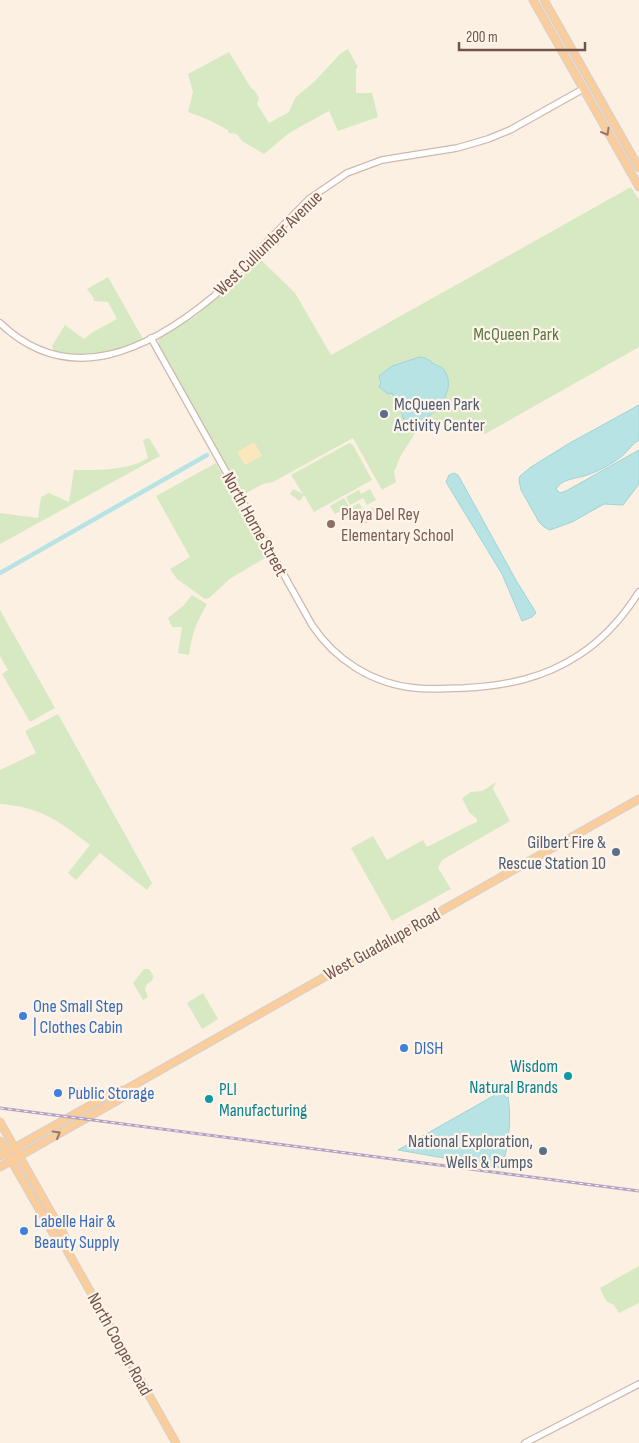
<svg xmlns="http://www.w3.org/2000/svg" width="639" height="1443" font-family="'Sofia Sans Condensed',sans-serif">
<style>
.green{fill:#d6e9c2}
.sand{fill:#fbe7be}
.water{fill:#b8e3e5;stroke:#9fd4d6}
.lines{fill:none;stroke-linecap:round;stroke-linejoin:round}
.canal{stroke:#b8e3e5;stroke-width:4.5}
.minor-casing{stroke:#cfb8ad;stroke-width:8}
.major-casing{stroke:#d8cfcc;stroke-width:9}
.minor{stroke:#fff;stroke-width:5.5}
.major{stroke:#f9cd9c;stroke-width:7}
.rail-casing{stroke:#b1a2c5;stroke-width:3}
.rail{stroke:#fff4e9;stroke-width:1;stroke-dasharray:4;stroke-linecap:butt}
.oneway{stroke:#9b7863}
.service-dot{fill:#5c6f8a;stroke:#fff4e9;stroke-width:2}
.education-dot{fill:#8d6e63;stroke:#fff4e9;stroke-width:2}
.shop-dot{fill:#3f7fe0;stroke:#fff4e9;stroke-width:2}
.culture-dot{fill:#0f9aa8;stroke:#fff4e9;stroke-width:2}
.labels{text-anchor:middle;stroke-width:4.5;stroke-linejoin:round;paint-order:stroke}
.street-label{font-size:18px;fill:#73544a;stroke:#fff4e9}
.park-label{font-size:18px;fill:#587942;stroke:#fff4e9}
.service-label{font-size:18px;fill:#4e5e75;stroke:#fff4e9;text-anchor:end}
.education-label{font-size:18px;fill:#785e54;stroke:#fff4e9;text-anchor:start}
.shop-label{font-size:18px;fill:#366cbe;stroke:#fff4e9;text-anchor:start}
.culture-label{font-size:18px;fill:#0d838f;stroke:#fff4e9;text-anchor:end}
</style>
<rect width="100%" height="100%" fill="#fcf0e3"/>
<g class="green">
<path d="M348,49L358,67L356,69V93H372L378,117L338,131L329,111L289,133L264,154L242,141L237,134L229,133L228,130L209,120L188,112L193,92L188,74L229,52L251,88L255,91L259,98L257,104L269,123L289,112L295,98L315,81L340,54Z"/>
<path d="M631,187L639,200V347L485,434L456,420L416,432L401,455L394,472L396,482L382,490L353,438L273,482L263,484L243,495L159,345L158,338L196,316L217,297L257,256L295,293L331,355Z"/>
<path d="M108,277L143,339C111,354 88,357 54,351L52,346L65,325L84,339L93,332L117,319L108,302L94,301L93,297L87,289Z"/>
<path d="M149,438L160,456L0,544V513L38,518L41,497L49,493L69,502L74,470C97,470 128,471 148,458L143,440Z"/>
<path d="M349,443L353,445L372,480L314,512L304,495L300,501L290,494L293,489L303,494L291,475Z"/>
<path d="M216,463L266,554L265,558L231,578L209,598L205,599L177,579L170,569L190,557L156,496Z"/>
<path d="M370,489L376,500L367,505L363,498L350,505L346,497L359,490L361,494Z"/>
<path d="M344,498L349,506L335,514L330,506Z"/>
<path d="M359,503L364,511L350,519L345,511Z"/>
<path d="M375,507L379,516L365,524L360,515Z"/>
<path d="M192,595L207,604C197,621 191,636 189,655L178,653L182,627H172L168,618L183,606Z"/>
<path d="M0,610L55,708L30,722L2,674L8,670L0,656Z"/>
<path d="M58,714L152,883L147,890L100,853L76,880L68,873L90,845C59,821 41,807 0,804V770L36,753L25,731Z"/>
<path d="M496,782L493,789L510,821L442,860L438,868L451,889L392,921L351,848L373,836L387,860L423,840L427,847L468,826L477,822V819L469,812L462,798L471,792L482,791Z"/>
<path d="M144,969H149L154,977L152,978L153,980L147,984L145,989L148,997L143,1000L133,983Z"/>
<path d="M203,993L218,1019L202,1029L187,1003Z"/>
<path d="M639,1266V1303L619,1313L614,1305L606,1301L600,1288Z"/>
</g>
<path class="sand" d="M254,442L262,456L245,465L237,452Z"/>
<g class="water">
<path d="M420,357C427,358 429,360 434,364C438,366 441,366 444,370C461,392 425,429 405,423L399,405L392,393L388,394L379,387L381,383L379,376L392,366Z"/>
<path d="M639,405V440C632,444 628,451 622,456C612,464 599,471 587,475C577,479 562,478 556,489L560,493L566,491L639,450V484L623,505L604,504L572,522L550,530L544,527L539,522L521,490L519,480L520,476L531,467L568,444Z"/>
<path d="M454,473L458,475L517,582L535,611L536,613L532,617L522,621L502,574L446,482L449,475Z"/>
<path d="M502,1091L506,1098L508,1097C512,1120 508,1146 502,1168L398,1150Z"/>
</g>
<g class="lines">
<path class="canal" d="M0,573L207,455"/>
<defs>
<g id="minor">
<path d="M0,323C70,390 150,349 214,296L309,199L347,173L382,160L457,148L488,139L510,130L583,89"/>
<path d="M151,338L312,625C335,660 373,684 415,688C431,690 448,688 464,688C506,686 544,678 579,655C604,639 623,617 639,592"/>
<path d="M525,1443L639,1384"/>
</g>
<g id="major">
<path d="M533,0L639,187"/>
<path d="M544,0L639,168"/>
<path d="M0,1122L65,1237L64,1245L176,1443"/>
<path d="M0,1141L58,1242L64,1245"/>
<path d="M0,1156L116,1091L125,1090L639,799"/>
<path d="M0,1167L120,1099L125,1090"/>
</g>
</defs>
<use href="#minor" class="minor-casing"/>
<use href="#major" class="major-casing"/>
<use href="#minor" class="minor"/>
<use href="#major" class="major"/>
<defs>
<path id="rail" d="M0,1108L639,1191"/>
</defs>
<use href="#rail" class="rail-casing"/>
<use href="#rail" class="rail"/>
</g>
<defs><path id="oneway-chevron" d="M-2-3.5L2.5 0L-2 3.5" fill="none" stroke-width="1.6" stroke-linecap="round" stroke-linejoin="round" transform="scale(1.25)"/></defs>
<g class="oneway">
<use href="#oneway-chevron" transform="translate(606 132) rotate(60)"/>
<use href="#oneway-chevron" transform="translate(57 1134) rotate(-30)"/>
</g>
<g class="service-dot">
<circle cx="384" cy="414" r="5"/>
<circle cx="616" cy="852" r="5"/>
<circle cx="543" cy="1151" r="5"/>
</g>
<circle class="education-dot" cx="331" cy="524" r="5"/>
<g class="shop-dot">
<circle cx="23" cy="1016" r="5"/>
<circle cx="404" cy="1048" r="5"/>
<circle cx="58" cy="1093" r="5"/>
<circle cx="24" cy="1231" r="5"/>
</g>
<g class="culture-dot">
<circle cx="568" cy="1076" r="5"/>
<circle cx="209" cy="1099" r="5"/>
</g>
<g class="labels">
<g class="street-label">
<text transform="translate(268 243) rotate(-44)" y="6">West Cullumber Avenue</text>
<text transform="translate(255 524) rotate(61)" y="6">North Horne Street</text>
<text transform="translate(382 944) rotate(-29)" y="6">West Guadalupe Road</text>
<text transform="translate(120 1344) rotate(61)" y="6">North Cooper Road</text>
</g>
<g class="park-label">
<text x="516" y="340">McQueen Park</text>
</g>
<g class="service-label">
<text x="394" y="410" text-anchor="start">McQueen Park<tspan x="394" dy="21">Activity Center</tspan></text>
<text x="606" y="848">Gilbert Fire &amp;<tspan x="606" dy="21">Rescue Station 10</tspan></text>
<text x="533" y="1147">National Exploration,<tspan x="533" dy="21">Wells &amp; Pumps</tspan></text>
</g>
<g class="education-label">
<text x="341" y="520">Playa Del Rey<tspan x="341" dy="21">Elementary School</tspan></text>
</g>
<g class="shop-label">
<text x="33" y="1012">One Small Step<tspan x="33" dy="21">| Clothes Cabin</tspan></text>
<text x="414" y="1054">DISH</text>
<text x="68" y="1099">Public Storage</text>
<text x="34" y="1227">Labelle Hair &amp;<tspan x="34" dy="21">Beauty Supply</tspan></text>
</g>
<g class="culture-label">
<text x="558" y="1072">Wisdom<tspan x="558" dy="21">Natural Brands</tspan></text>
<text x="219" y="1095" text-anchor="start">PLI<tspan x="219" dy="21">Manufacturing</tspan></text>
</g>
</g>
<path d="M459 42v8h126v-8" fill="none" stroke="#73544a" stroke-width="2.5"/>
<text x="466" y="42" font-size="15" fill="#73544a" stroke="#fff4e9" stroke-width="4" paint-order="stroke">200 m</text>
</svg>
